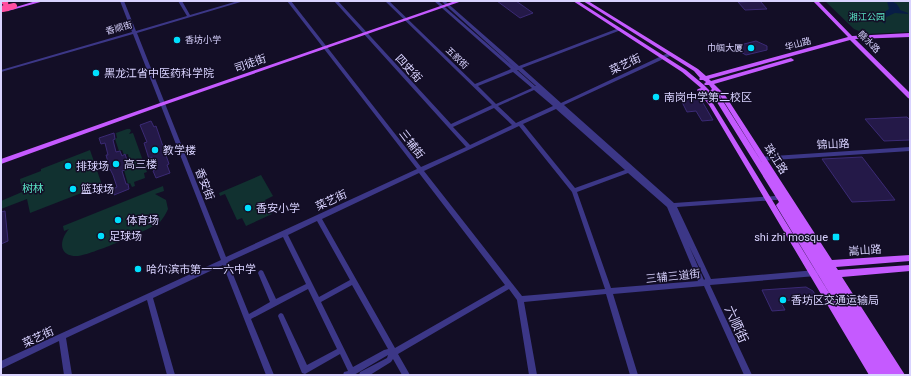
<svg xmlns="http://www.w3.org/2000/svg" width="911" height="376" font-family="Roboto,'Noto Sans SC',sans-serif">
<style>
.green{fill:#113130}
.water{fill:#081d46}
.building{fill:#241948;stroke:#3b2a75}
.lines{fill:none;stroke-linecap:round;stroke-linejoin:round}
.minor{fill:#3c3787;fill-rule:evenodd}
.major{fill:#c55aff;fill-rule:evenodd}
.highway{fill:#ff4ea0;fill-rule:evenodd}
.highway-bridge{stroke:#ff4ea0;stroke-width:6}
.poi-dot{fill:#00e0fe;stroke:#130e26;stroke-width:1.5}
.labels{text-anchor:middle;stroke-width:3;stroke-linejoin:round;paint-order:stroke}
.far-park-label{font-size:9px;fill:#5ae5c5;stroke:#130e26}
.far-street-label{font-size:9px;fill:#d9d3ff;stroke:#130e26}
.far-poi-label{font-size:9px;fill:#d9d3ff;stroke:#130e26;text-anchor:start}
.street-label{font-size:11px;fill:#d9d3ff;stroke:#130e26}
.poi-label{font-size:11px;fill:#d9d3ff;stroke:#130e26;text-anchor:start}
.park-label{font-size:11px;fill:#5ae5c5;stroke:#130e26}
.near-street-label{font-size:13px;fill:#d9d3ff;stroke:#130e26}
</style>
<rect width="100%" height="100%" fill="#130e26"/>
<g class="green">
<path d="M825,1H910V32L866,34L854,29Z"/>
<path d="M127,129H130L131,131L129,134L133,133L147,172L144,173L145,178L134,182L135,186L132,187L130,183L128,184L124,170L128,169L126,164L130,163L128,154L124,155L122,150L119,151L115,139L117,138L116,133Z"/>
<path d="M90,150L102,185L30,213L27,199L1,209V201L22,192L20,179L41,171V169Z"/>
<path d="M261,175L273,196L265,200L272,214L246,226L242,218L237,220L225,194L220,196L219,193Z"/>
<path d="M163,186L164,191L155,194L166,200L168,209C166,214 163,218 160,222C150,230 90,255 78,256C58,257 59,240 69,229L64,231L63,226Z"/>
</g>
<path class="water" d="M887,1C893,1 898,3 900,10L908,13V14L895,13L886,17L885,24L883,22L879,16L889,9Z"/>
<g class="building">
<path d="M497,1H516L533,13L520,18Z"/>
<path d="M760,1L767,9L745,10L738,2Z"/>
<path d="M756,41L767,46V50L746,55L732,47Z"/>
<path d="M699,96L713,120L702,121L696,111L687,112L681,100Z"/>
<path d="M907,117L910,120V140L884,141L865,119Z"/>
<path d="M151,121L154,127L156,126L169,164L167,165L170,173L156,178L153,171L156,169L152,157L149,159L144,143L147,142L140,125Z"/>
<path d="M114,133L115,139L113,140L116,152L120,151L122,156L125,154L128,163L124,165L125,170L122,171L126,184H128L129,189L114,195L113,189L117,187L113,175L110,169L108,170L106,162H108L106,155H108L105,143L101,144L99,138Z"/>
<path d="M862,157L895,200L852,202L822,159Z"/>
<path d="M5,211L8,241L1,244V212Z"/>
<path d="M806,287L813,291L817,298L780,301L785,310L772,311L762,290Z"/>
</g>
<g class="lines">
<g class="minor">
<path d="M120,1H124L136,31L187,16L178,1H182L190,15L238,1H244L137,33L226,257L417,169L287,1H291L421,167L466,147L334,1H338L451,124L492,105L385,1H389L475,84L511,69L434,1H438L515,68L441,1H445L519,66L619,28H621V30L522,68L561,103L668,53H672V55L564,105L674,203L775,196H777L778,198L777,200H775L677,207L711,279L816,270L818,271L819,273L818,275L816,276L710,285L752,375H744L704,286L613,294L638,375H630L606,294L524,302L537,375H529L517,300L509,289L398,354L410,375H402L393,359L391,362L370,375H359L360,372L387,358L388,355L354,375H343L344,372L348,371L340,354L305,374L302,373L278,316L279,314L281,313L283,314L307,365L337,349L308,289L251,319L274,375H266L223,265L153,298L175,375H167L147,300L66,338L72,375H64L59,341L1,369V361L221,260L133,34L1,72V70L132,32ZM517,70H518L536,86H535ZM513,72L532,88L496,104L478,86ZM534,90L553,106L516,123L498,106ZM494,108L512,125L470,145L453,127ZM556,109L625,170L575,188L523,124ZM519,126L572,192L605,289L522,296L424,171ZM419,173L505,285L395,348L322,219ZM628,173L667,207L698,281L611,288L577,192ZM317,221L350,280L319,297L288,235ZM283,237L306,284L276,299L263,271L261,270L259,271L258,273L270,302L249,314L228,262ZM689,246L705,279L704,280ZM352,285L388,349L384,350L353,367L321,302Z"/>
<path d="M910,147V151L759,161L756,159L759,157Z"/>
</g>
<g class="major">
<path d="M36,1H44L8,11L6,10Z"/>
<path d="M455,1H462L164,105L1,164V159L160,103Z"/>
<path d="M573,1H578L686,70L704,85L710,91L712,89L709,85H705L704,84L706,82L703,80H700L699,79L700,78L694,71L583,1H588L698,69L706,76L848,37L813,1H818L852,36L910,33V37L855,39L910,93V99L908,98L850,40L709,79L711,81L791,58L794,60L793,61L714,84L725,95L832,260L910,255V261L836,267L838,270L910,265V271L842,277L905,375H879L878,374L879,375H869L709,105L697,90L698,89L701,88L682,72ZM719,95L721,97L765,167ZM709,97L711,99H715L779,202L776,205L777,207L842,314Z"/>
</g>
<path class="highway" d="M1,1H8L9,11L2,12L1,11L4,9L3,4L1,5Z"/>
<path class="highway-bridge" d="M1,9L14,6"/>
</g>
<g class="poi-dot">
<circle cx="177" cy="40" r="4"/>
<circle cx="751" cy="48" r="4"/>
<circle cx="96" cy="73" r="4"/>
<circle cx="656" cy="97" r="4"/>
<circle cx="155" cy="150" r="4"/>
<circle cx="116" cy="164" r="4"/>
<circle cx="68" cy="166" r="4"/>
<circle cx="73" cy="189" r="4"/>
<circle cx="248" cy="208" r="4"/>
<circle cx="118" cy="220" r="4"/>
<circle cx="101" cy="236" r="4"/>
<rect x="832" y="233" width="8" height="8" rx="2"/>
<circle cx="138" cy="269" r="4"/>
<circle cx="783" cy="300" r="4"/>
</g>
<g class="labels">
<g class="far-park-label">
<text x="867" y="20">湘江公园</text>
</g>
<g class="far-street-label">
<text transform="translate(119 28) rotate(-16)" y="3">香顺街</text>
<text transform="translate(869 42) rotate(45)" y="3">赣水路</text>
<text transform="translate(798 44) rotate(-15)" y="3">华山路</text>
<text transform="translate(457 58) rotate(44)" y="3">五叙街</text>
</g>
<g class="far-poi-label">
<text x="185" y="43">香坊小学</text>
<text x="743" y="51" text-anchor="end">巾帼大厦</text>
</g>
<g class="street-label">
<text transform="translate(250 63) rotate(-19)" y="4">司徒街</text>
<text transform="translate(625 64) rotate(-25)" y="4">菜艺街</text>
<text transform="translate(409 68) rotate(47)" y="4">四史街</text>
<text transform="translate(412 144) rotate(52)" y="4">三辅街</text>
<text transform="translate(833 144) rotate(-3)" y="4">锦山路</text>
<text transform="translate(776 159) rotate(57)" y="4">珠江路</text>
<text transform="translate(205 184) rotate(69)" y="4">香安街</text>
<text transform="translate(331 200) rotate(-25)" y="4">菜艺街</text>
<text transform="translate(865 250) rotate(-4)" y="4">嵩山路</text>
<text transform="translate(673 276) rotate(-6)" y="4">三辅三道街</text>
<text transform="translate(38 337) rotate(-25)" y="4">菜艺街</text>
</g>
<g class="poi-label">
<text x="104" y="77">黑龙江省中医药科学院</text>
<text x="664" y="101">南岗中学第二校区</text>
<text x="163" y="154">教学楼</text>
<text x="124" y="168">高三楼</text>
<text x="76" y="170">排球场</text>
<text x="81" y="193">篮球场</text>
<text x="256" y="212">香安小学</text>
<text x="126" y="224">体育场</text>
<text x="109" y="240">足球场</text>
<text x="828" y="241" text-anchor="end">shi zhi mosque</text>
<text x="146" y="273">哈尔滨市第一一六中学</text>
<text x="791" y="304">香坊区交通运输局</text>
</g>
<g class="park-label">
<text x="33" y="192">树林</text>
</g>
<g class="near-street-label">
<text transform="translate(737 324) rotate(66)" y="5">六顺街</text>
</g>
</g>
<rect width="911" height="376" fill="none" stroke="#d9d3ff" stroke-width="4"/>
</svg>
